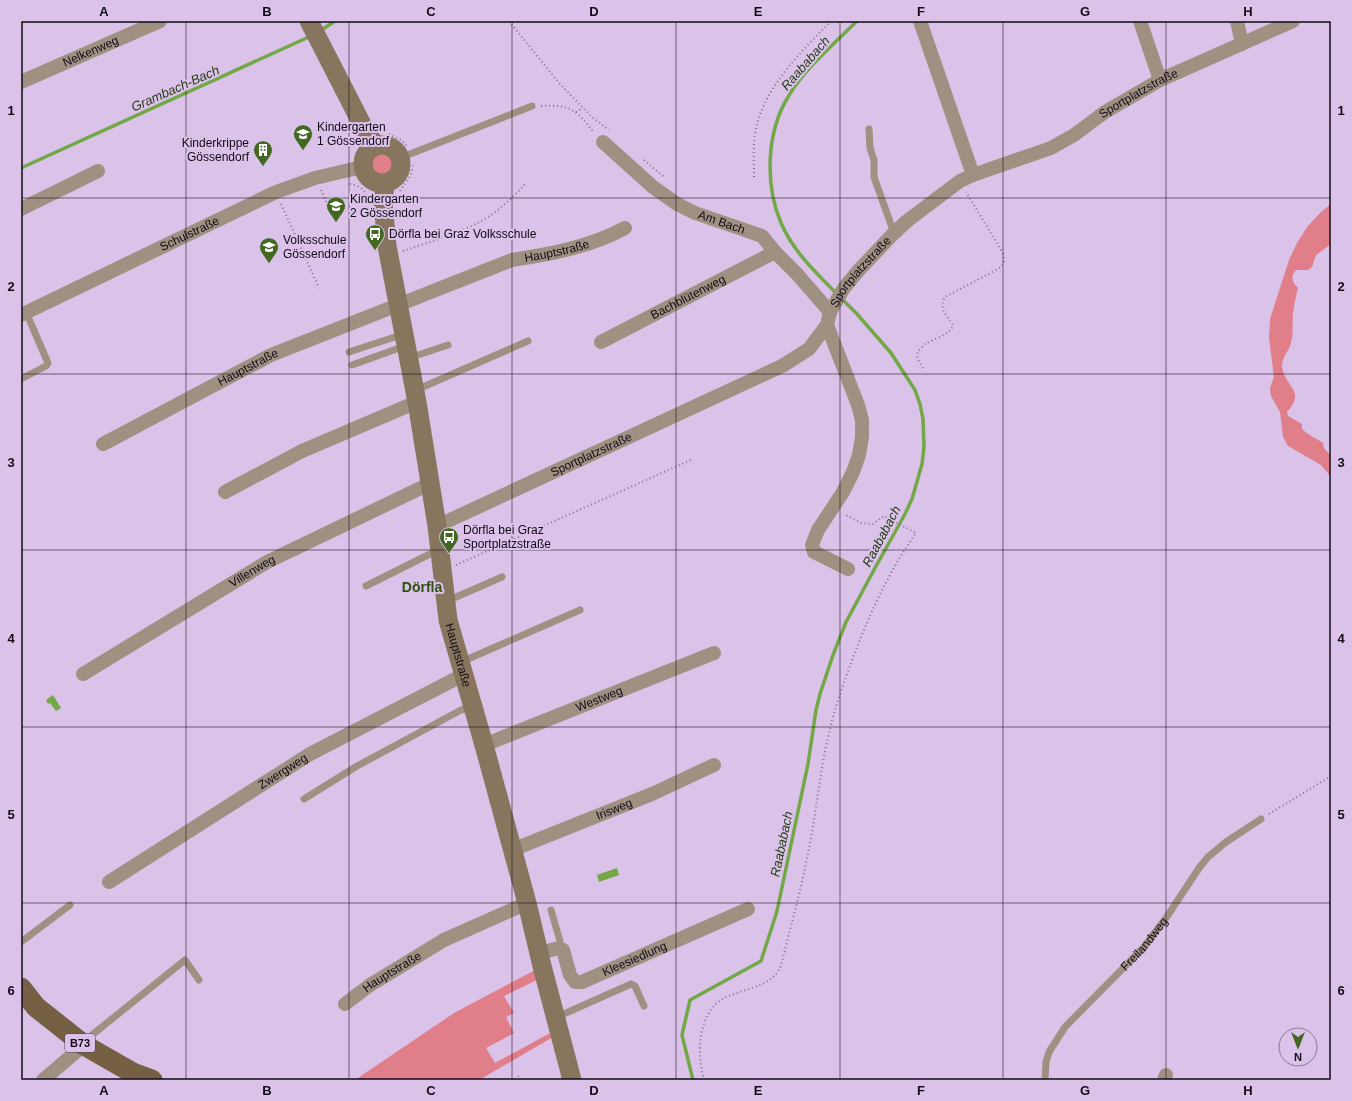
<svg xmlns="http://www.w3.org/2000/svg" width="1352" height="1101" font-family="Helvetica,sans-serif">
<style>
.green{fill:#e07e8a}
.water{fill:#72a846}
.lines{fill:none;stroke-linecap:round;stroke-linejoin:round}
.stream{stroke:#72a846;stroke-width:3.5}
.path{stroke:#83728e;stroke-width:2;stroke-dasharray:1 3;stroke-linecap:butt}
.service{stroke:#9e9182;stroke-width:7}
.minor{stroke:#9e9182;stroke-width:14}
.secondary{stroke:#87755e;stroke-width:19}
.primary{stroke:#766044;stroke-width:21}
.grid{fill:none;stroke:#120a17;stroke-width:1;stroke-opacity:0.55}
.labels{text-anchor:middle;stroke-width:4;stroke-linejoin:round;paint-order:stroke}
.shield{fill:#dac2e9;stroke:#4e4156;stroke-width:1}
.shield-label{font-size:11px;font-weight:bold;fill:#120a17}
.street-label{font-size:12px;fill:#120a17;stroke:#dac2e9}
.poi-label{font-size:12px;fill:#120a17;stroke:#dac2e9;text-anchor:start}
.water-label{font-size:13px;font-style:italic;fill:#263c14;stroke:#dac2e9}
.quarter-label{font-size:14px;font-weight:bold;fill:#2f510f;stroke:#dac2e9}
.neatline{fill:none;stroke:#120a17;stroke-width:1.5}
.grid-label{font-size:13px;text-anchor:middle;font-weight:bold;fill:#120a17}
</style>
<rect width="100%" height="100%" fill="#dac2e9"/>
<g class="green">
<circle cx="382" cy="164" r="11"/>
<path d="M1331,204V244L1316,255L1312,267L1308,270H1296C1290,277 1292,282 1298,288C1296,296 1294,305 1293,313C1292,323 1294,337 1290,346C1287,353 1282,358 1282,366C1284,387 1307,390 1287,412L1288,416L1302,424V429C1308,435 1316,438 1323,443L1324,448L1331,456V477L1321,465L1288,446L1283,437L1280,412L1271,396L1270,388L1274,377L1269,338L1270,319L1289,260L1297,243L1308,226L1321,212Z"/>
<path d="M537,969L539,979L504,996L514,1013L506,1017L514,1033L486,1048L495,1063L552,1032L553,1037L479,1080H355L454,1013Z"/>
</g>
<g class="water">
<path d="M53,695L61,708L56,711L50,703L48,704L46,700Z"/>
<path d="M617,868L619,875L599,882L597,875Z"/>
</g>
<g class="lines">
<g class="stream">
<path d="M320,31L335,21"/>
<path d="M21,168L311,36"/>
<path d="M837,294C816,273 793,251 781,223C765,185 766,133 788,97C804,69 834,44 857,21"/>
<path d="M693,1080L682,1035L690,1000L761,961L777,911L808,764L816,710L820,694L833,655L846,622L875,568L905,514L912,499L922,464L924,447L923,419L920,404L915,390L891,353L857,314L841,298"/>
</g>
<g class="path">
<path d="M509,21L559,83L592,117L609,130"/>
<path d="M541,106C570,104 577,110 594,133"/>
<path d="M576,112L583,108"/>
<path d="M389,134L401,140L407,146"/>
<path d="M644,160L664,177"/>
<path d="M754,177C754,163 753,148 755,134C762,89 801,52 831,21"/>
<path d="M350,184C358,185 365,189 367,198"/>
<path d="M321,190L328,206"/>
<path d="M400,191C407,180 412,177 413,163"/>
<path d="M281,204L319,288"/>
<path d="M403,251C432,241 469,231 494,213C506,204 516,194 526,183"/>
<path d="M923,368L917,358L918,351C920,349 923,346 925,344C933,339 951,335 953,325C947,316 938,308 945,297L998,269C1004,265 1005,260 1003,253L966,192"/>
<path d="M456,565L691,460"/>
<path d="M1269,814L1331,776"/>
<path d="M516,1080L519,1075"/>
<path d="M704,1080C697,1056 697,1016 721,1000C740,988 771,989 781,966C789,932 799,898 806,863C816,819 819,773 830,729C834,711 840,694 846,677C864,626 885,577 916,533L884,516L873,524L861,523L844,514"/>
</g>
<g class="service">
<path d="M869,129L870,148L874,160V177L894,233"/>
<path d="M400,158L532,106"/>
<path d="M349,352L404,334"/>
<path d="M409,358L448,345"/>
<path d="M352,365L405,346"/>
<path d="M21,379L46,366L48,363L26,312"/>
<path d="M416,390L528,341"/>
<path d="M366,586L438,550"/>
<path d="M447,601L502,577"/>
<path d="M461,662L580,610"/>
<path d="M304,799L357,766L461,710L472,707"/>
<path d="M551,910L560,941L559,948"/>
<path d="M21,942L70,905"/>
<path d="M557,1017L631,984L635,986L644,1006"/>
<path d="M86,1043L92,1035L185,960L199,980"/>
<path id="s1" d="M1045,1080L1046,1062L1049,1052L1065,1027L1143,948L1166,918L1199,868L1208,857L1226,842L1261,819"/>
</g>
<g class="minor">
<path d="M920,21L973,175"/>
<path d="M1140,21L1160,80"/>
<path d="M1237,21L1242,44"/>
<path id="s2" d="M21,82L160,21"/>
<path id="s3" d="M603,142L653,187L677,204L695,213L762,236L775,252L797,274L830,312"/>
<path d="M21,209L98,171"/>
<path id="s4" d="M21,315L276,192L315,178L362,167"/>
<path d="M827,325L858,405L862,420V437L859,455L853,472L843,492L818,530L812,545L814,552L848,569"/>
<path id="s5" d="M601,342L775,252"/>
<path id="s6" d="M103,444L271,355L512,260C551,254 590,247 625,228"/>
<path d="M225,492L302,451L417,402"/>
<path id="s7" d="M437,526L782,366L809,349L827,325L830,312L844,288L858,271L894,233L907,221L960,181L973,175L1051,148L1074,135L1105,112L1160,80L1293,21"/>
<path id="s8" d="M83,674L267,562L429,484"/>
<path id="s9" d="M484,745L714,653"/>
<path id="s10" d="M512,850L652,794L714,765"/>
<path id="s11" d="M109,882L310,754L463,675"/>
<path id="s12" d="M539,953L559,948L563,950L570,975L575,982H582L748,909"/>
<path id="s13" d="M345,1004L370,985L444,940L527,903"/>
<path d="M43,1080L84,1045"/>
<path d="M1164,1080L1166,1075"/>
</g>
<g class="secondary">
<path d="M309,21L368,136L377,145"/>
<circle cx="382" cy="164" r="19"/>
<path id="s14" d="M385,183L383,202L387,246L417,402L437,526L448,620L484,745L527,903L542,966L572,1080"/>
</g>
<path class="primary" d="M21,988L36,1007L84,1045L133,1073L152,1080"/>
</g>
<path class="grid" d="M186,21V1080M349,21V1080M512,21V1080M676,21V1080M840,21V1080M1003,21V1080M1166,21V1080M21,198H1331M21,374H1331M21,550H1331M21,727H1331M21,903H1331"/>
<defs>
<symbol id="school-pin" viewBox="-11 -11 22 30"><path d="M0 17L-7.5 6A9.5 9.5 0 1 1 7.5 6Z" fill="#426822" stroke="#dac2e9"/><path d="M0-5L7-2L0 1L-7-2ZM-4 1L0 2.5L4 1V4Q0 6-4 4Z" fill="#fff"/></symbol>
<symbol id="building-pin" viewBox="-11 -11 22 30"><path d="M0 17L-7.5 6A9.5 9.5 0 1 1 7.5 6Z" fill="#426822" stroke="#dac2e9"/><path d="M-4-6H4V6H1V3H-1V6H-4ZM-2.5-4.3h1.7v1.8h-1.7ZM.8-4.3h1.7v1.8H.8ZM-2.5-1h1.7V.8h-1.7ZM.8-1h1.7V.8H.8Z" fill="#fff"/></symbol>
<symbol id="bus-pin" viewBox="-11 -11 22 30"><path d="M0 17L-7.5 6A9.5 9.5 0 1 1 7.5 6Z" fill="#426822" stroke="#dac2e9"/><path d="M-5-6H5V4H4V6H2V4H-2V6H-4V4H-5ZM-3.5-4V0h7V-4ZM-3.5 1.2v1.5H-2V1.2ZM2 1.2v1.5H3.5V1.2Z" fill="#fff"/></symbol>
</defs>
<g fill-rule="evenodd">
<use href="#school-pin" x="292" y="123" width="22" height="30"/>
<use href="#building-pin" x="252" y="139" width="22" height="30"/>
<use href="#school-pin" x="325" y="195" width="22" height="30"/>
<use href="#bus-pin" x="364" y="223" width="22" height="30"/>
<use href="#school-pin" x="258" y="236" width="22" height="30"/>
<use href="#bus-pin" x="438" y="526" width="22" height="30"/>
</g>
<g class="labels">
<rect class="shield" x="65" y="1034" width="30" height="18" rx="3"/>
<g class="shield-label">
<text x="80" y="1047">B73</text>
</g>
<g class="street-label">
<text dy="4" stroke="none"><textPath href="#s2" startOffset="76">Nelkenweg</textPath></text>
<text dy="4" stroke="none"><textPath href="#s7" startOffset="842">Sportplatzstraße</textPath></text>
<text dy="4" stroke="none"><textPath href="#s3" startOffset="145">Am Bach</textPath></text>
<text dy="4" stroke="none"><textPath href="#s4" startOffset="187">Schulstraße</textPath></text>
<text dy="4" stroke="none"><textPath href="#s6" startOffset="495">Hauptstraße</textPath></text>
<text dy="4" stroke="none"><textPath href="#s7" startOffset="506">Sportplatzstraße</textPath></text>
<text dy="4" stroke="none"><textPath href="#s5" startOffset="98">Bachblütenweg</textPath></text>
<text dy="4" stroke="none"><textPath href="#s6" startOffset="164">Hauptstraße</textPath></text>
<text dy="4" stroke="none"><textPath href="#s7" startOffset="170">Sportplatzstraße</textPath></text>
<text dy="4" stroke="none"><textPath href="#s8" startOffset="198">Villenweg</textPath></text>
<text dy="4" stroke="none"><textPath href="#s14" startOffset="479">Hauptstraße</textPath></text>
<text dy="4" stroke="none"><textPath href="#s9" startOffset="124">Westweg</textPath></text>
<text dy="4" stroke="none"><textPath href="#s11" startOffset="206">Zwergweg</textPath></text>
<text dy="4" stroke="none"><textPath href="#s10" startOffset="110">Irisweg</textPath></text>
<text dy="4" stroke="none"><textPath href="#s1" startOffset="173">Freilandweg</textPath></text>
<text dy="4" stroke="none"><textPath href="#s12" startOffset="124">Kleesiedlung</textPath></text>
<text dy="4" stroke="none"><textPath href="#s13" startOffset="57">Hauptstraße</textPath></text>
</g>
<g class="poi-label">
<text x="317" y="131">Kindergarten<tspan x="317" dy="14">1 Gössendorf</tspan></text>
<text x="249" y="147" text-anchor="end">Kinderkrippe<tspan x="249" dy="14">Gössendorf</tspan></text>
<text x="350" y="203">Kindergarten<tspan x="350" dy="14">2 Gössendorf</tspan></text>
<text x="389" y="238">Dörfla bei Graz Volksschule</text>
<text x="283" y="244">Volksschule<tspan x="283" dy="14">Gössendorf</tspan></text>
<text x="463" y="534">Dörfla bei Graz<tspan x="463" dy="14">Sportplatzstraße</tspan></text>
</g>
<g class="water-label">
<text transform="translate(805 63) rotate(-49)" y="5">Raababach</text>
<text transform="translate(175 88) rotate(-24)" y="5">Grambach-Bach</text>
<text transform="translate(881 536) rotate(-62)" y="5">Raababach</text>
<text transform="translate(781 844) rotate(-78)" y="5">Raababach</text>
</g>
<g class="quarter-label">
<text x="422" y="592">Dörfla</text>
</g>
</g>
<rect width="1352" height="1101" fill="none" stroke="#dac2e9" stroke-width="44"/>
<g transform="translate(1298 1047) rotate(180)"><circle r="19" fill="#dac2e9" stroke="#8a7895"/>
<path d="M0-3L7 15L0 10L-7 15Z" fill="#426822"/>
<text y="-6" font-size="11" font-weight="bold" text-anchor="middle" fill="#120a17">N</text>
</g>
<rect x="22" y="22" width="1308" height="1057" class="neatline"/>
<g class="grid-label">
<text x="104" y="16">A</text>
<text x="267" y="16">B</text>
<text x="431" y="16">C</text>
<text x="594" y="16">D</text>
<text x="758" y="16">E</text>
<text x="921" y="16">F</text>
<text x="1085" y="16">G</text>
<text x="1248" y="16">H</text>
<text x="11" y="115">1</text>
<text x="1341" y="115">1</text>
<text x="11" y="291">2</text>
<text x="1341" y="291">2</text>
<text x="11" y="467">3</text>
<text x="1341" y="467">3</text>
<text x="11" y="643">4</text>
<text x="1341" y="643">4</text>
<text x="11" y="819">5</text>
<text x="1341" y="819">5</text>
<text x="11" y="995">6</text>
<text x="1341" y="995">6</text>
<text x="104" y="1095">A</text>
<text x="267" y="1095">B</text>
<text x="431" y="1095">C</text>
<text x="594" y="1095">D</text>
<text x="758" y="1095">E</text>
<text x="921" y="1095">F</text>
<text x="1085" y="1095">G</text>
<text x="1248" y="1095">H</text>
</g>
</svg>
